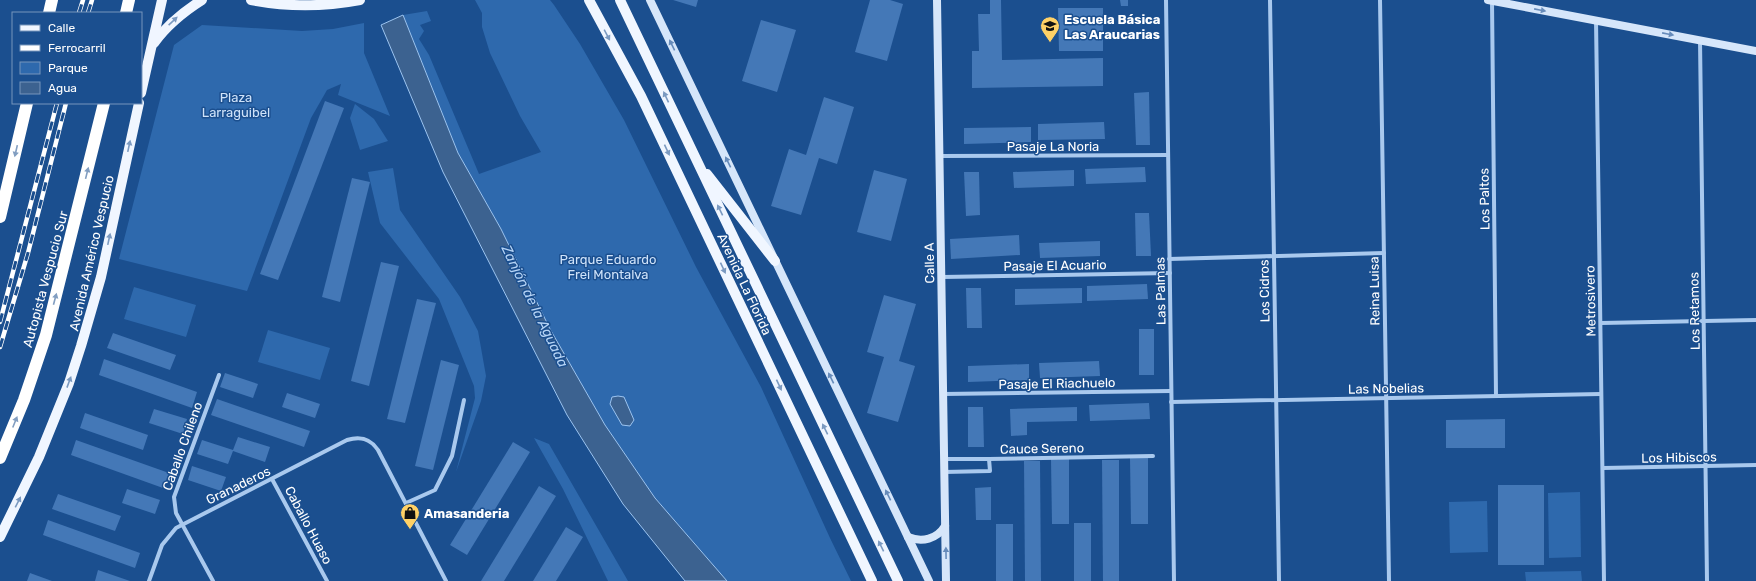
<svg xmlns="http://www.w3.org/2000/svg" width="1756" height="581" font-family="Rubik,sans-serif">
<style>
.green{fill:#2e69ad}
.water{fill:#3c6290;stroke:#9cc4f0}
.building{fill:#4478b7}
.lines{fill:none;stroke-linecap:round;stroke-linejoin:round}
.street{stroke:#a9c9ee;stroke-width:4}
.secondary{stroke:#d6e6fa;stroke-width:8}
.primary{stroke:#f0f6ff;stroke-width:10}
.highway{stroke:#fff;stroke-width:12}
.rail-casing{stroke:#fff;stroke-width:4.5}
.rail{stroke:#1b4f8f;stroke-width:3;stroke-dasharray:9;stroke-linecap:butt}
.oneway{fill:#668bba}
.oneway2{fill:#7b9ac1}
.oneway3{fill:#829ec1}
.labels{text-anchor:middle;stroke-width:3;stroke-linejoin:round;paint-order:stroke}
.poi-label{font-size:13px;font-weight:bold;fill:#fff;stroke:#1b4f8f;text-anchor:start}
.park-label{font-size:13px;fill:#cfe3fa;stroke:#1b4f8f}
.street-label{font-size:13px;fill:#fff;stroke:#1b4f8f}
.water-label{font-size:14px;font-style:italic;fill:#b5d3f5;stroke:#1b4f8f}
</style>
<rect width="100%" height="100%" fill="#1b4f8f"/>
<g class="green">
<path d="M475,0H550L554,5L580,44L624,120L696,267L761,387L830,538L851,581H727L655,498L605,425L550,329L501,229L458,153L403,15L427,11L431,21L420,25L424,31L419,39L429,55L479,174L541,152L520,116L490,53L482,27V13Z"/>
<path d="M364,23V53L390,116L338,95L341,84L327,90L311,118L247,291L119,259L174,45L202,25L302,31L333,29Z"/>
<path d="M355,104L374,119L388,141L360,150L350,118Z"/>
<path d="M393,168L400,210L460,297L478,331L486,376L481,401L456,472L475,398L474,386L439,299L380,223L368,172Z"/>
<path d="M134,287L196,305L186,337L124,319Z"/>
<path d="M268,330L330,348L320,380L258,362Z"/>
<path d="M534,438L549,444L628,581H608L563,489Z"/>
<path d="M1580,492L1581,557L1549,558L1548,493Z"/>
<path d="M1487,501L1488,552L1450,553L1449,502Z"/>
<path d="M1581,571L1582,581H1526L1525,572Z"/>
</g>
<g class="water">
<path d="M403,15L458,153L501,229L550,329L605,425L655,498L727,581H685L623,504L567,415L443,172L381,25Z"/>
<path d="M618,396L624,397L634,420L630,426L622,425L610,404L612,397Z"/>
</g>
<g class="building">
<path d="M673,0H698L696,7Z"/>
<path d="M870,0H890L903,4L887,61L855,52Z"/>
<path d="M990,0H1001L1002,60L1103,58V86L972,88V51H979L978,14H990Z"/>
<path d="M1120,0H1128V6H1121Z"/>
<path d="M1058,8H1103V51H1059Z"/>
<path d="M761,20L796,30L777,92L742,81Z"/>
<path d="M1149,92L1150,145H1136L1134,93Z"/>
<path d="M824,97L854,107L837,164L819,158L801,215L771,206L789,149L806,155Z"/>
<path d="M325,101L344,108L278,280L260,274Z"/>
<path d="M1104,122L1105,139L1038,140V124Z"/>
<path d="M1031,127V142L964,144V128Z"/>
<path d="M1145,167L1146,182L1086,184L1085,169Z"/>
<path d="M874,170L907,179L891,241L857,232Z"/>
<path d="M1074,170V186L1014,188L1013,172Z"/>
<path d="M964,172H979L980,215L966,216Z"/>
<path d="M352,178L370,182L340,302L322,297Z"/>
<path d="M1135,213H1149L1151,256H1136Z"/>
<path d="M1019,235L1020,255L951,259L950,239Z"/>
<path d="M1100,241V256L1040,258L1039,243Z"/>
<path d="M381,262L399,266L369,386L351,381Z"/>
<path d="M1147,284L1148,299L1087,301V286Z"/>
<path d="M966,288H981L982,328H967Z"/>
<path d="M1082,288V303L1015,305V289Z"/>
<path d="M884,295L916,304L899,361L915,366L898,422L867,413L884,357L867,352Z"/>
<path d="M417,299L436,303L405,423L387,419Z"/>
<rect x="1139" y="329" width="15" height="46"/>
<path d="M113,333L176,355L170,370L107,348Z"/>
<path d="M104,359L197,392L192,408L99,375Z"/>
<path d="M441,360L459,365L433,470L415,466Z"/>
<path d="M1099,361L1100,376L1040,378L1039,363Z"/>
<path d="M1029,364V380L968,382V366Z"/>
<path d="M225,373L258,384L253,398L220,387Z"/>
<path d="M287,393L320,404L315,418L282,407Z"/>
<path d="M217,399L310,431L304,447L211,415Z"/>
<path d="M1149,403L1150,419L1090,421L1089,405Z"/>
<path d="M968,407H983L984,447H968Z"/>
<path d="M1077,407V421L1027,422V435L1011,436L1010,409Z"/>
<path d="M154,409L187,419L183,434L149,423Z"/>
<path d="M85,413L148,435L143,450L80,428Z"/>
<path d="M1505,419V448H1446V420Z"/>
<path d="M238,437L270,447L265,462L233,451L228,464L197,454L202,440L233,450Z"/>
<path d="M76,440L169,473L163,488L71,455Z"/>
<path d="M513,442L530,452L467,555L450,545Z"/>
<path d="M1130,458H1148V524H1131Z"/>
<path d="M1051,459H1069V524H1052Z"/>
<path d="M1102,460H1119V581H1103Z"/>
<path d="M1024,461H1040L1041,581H1025Z"/>
<path d="M192,466L226,477L221,491L188,480Z"/>
<rect x="1498" y="485" width="46" height="80"/>
<path d="M539,486L556,496L504,581H481Z"/>
<path d="M991,487V520H976L975,488Z"/>
<path d="M127,489L160,500L155,514L122,503Z"/>
<path d="M58,494L121,516L115,531L52,509Z"/>
<path d="M48,520L140,553L135,568L43,535Z"/>
<rect x="1074" y="523" width="17" height="58"/>
<rect x="996" y="524" width="17" height="57"/>
<path d="M566,527L583,537L556,581H533Z"/>
<path d="M98,570L130,581H95Z"/>
<path d="M30,573L52,581H27Z"/>
</g>
<g class="lines">
<g class="street">
<path d="M1166,0L1174,581"/>
<path d="M1270,0L1279,581"/>
<path d="M1380,0L1389,581"/>
<path d="M1492,1L1496,396"/>
<path d="M1596,20L1604,581"/>
<path d="M1700,40L1707,581"/>
<path d="M939,156L1168,155"/>
<path d="M1169,259L1384,253"/>
<path d="M942,277L1170,273"/>
<path d="M1601,323L1756,320"/>
<path d="M943,394L1171,391"/>
<path d="M1171,402L1601,394"/>
<path d="M944,459H989"/>
<path d="M1603,468L1756,465"/>
<path d="M944,472L990,471L989,459L1153,456"/>
<path d="M272,479L327,581"/>
<path d="M406,503L435,490L452,456L464,400"/>
<path d="M149,581L162,545L176,528L347,440C360,436 370,438 378,450L446,581"/>
<path d="M213,581L176,513L174,497L219,375"/>
</g>
<g class="secondary">
<path d="M650,0L929,581"/>
<path d="M937,0L946,581"/>
<path d="M1488,0L1756,51"/>
<path d="M908,537C922,543 937,539 945,526"/>
</g>
<g class="primary">
<path d="M251,0C287,7 323,7 360,0"/>
<path d="M589,0L641,96L872,581"/>
<path d="M620,0L898,581"/>
<path d="M154,43C167,25 183,12 202,0"/>
<path d="M141,93L162,0"/>
<path d="M707,174L775,261"/>
<path d="M0,537L39,457L69,383L81,346L101,277L139,103"/>
</g>
<g class="highway">
<path d="M49,13L52,0"/>
<path d="M126,13L129,0"/>
<path d="M0,217L27,103"/>
<path d="M0,458L24,400L46,335L104,103"/>
</g>
<defs>
<g id="rail">
<path d="M79,13L83,0"/>
<path d="M88,13L92,0"/>
<path d="M0,322L57,103"/>
<path d="M0,347L28,253L66,103"/>
</g>
</defs>
<use href="#rail" class="rail-casing"/>
<use href="#rail" class="rail"/>
</g>
<defs><path id="oneway-solid" d="M-6-.8H1V-3.2L6.5 0L1 3.2V.8H-6Z"/></defs>
<g class="oneway">
<use href="#oneway-solid" transform="translate(1540 10) rotate(11)"/>
<use href="#oneway-solid" transform="translate(1668 34) rotate(11)"/>
<use href="#oneway-solid" transform="translate(672 45) rotate(-116)"/>
<use href="#oneway-solid" transform="translate(728 162) rotate(-116)"/>
<use href="#oneway-solid" transform="translate(831 378) rotate(-116)"/>
<use href="#oneway-solid" transform="translate(888 495) rotate(-116)"/>
<use href="#oneway-solid" transform="translate(946 553) rotate(-91)"/>
</g>
<g class="oneway2">
<use href="#oneway-solid" transform="translate(173 21) rotate(-43)"/>
<use href="#oneway-solid" transform="translate(607 35) rotate(62)"/>
<use href="#oneway-solid" transform="translate(666 97) rotate(-115)"/>
<use href="#oneway-solid" transform="translate(129 146) rotate(-78)"/>
<use href="#oneway-solid" transform="translate(667 150) rotate(65)"/>
<use href="#oneway-solid" transform="translate(720 210) rotate(-116)"/>
<use href="#oneway-solid" transform="translate(109 239) rotate(-78)"/>
<use href="#oneway-solid" transform="translate(723 268) rotate(65)"/>
<use href="#oneway-solid" transform="translate(69 382) rotate(-70)"/>
<use href="#oneway-solid" transform="translate(779 385) rotate(65)"/>
<use href="#oneway-solid" transform="translate(825 429) rotate(-116)"/>
<use href="#oneway-solid" transform="translate(18 502) rotate(-63)"/>
<use href="#oneway-solid" transform="translate(881 546) rotate(-116)"/>
</g>
<g class="oneway3">
<use href="#oneway-solid" transform="translate(16 151) rotate(103)"/>
<use href="#oneway-solid" transform="translate(87 173) rotate(-76)"/>
<use href="#oneway-solid" transform="translate(55 299) rotate(-75)"/>
<use href="#oneway-solid" transform="translate(15 422) rotate(-68)"/>
</g>
<defs>
<symbol id="school-pin" viewBox="-11 -11 22 30"><path d="M0 17L-7.5 6A9.5 9.5 0 1 1 7.5 6Z" fill="#ffd166" stroke="#1b4f8f"/><path d="M0-5L7-2L0 1L-7-2ZM-4 1L0 2.5L4 1V4Q0 6-4 4Z" fill="#111"/></symbol>
<symbol id="shop-pin" viewBox="-11 -11 22 30"><path d="M0 17L-7.5 6A9.5 9.5 0 1 1 7.5 6Z" fill="#ffd166" stroke="#1b4f8f"/><path d="M-5-2.5h2.3a2.7 3.5 0 0 1 5.4 0H5L5.5 6h-11ZM-1.5-2.5h3a1.5 2.3 0 0 0-3 0Z" fill="#111"/></symbol>
</defs>
<g fill-rule="evenodd">
<use href="#school-pin" x="1039" y="15" width="22" height="30"/>
<use href="#shop-pin" x="399" y="502" width="22" height="30"/>
</g>
<g class="labels">
<g class="poi-label">
<text x="1064" y="24">Escuela Básica<tspan x="1064" dy="15">Las Araucarias</tspan></text>
<text x="424" y="518">Amasanderia</text>
</g>
<g class="park-label">
<text x="236" y="102">Plaza<tspan x="236" dy="15">Larraguibel</tspan></text>
<text x="608" y="264">Parque Eduardo<tspan x="608" dy="15">Frei Montalva</tspan></text>
</g>
<g class="street-label">
<text x="1053" y="151">Pasaje La Noria</text>
<text transform="translate(1484 199) rotate(-91)" y="5">Los Paltos</text>
<text transform="translate(91 253) rotate(-77)" y="5">Avenida Américo Vespucio</text>
<text transform="translate(929 263) rotate(-91)" y="5">Calle A</text>
<text transform="translate(1055 265) rotate(-1)" y="5">Pasaje El Acuario</text>
<text transform="translate(45 279) rotate(-75)" y="5">Autopista Vespucio Sur</text>
<text transform="translate(745 284) rotate(65)" y="5">Avenida La Florida</text>
<text transform="translate(1160 291) rotate(-91)" y="5">Las Palmas</text>
<text transform="translate(1264 291) rotate(-91)" y="5">Los Cidros</text>
<text transform="translate(1374 291) rotate(-91)" y="5">Reina Luisa</text>
<text transform="translate(1590 301) rotate(-91)" y="5">Metrosivero</text>
<text transform="translate(1694 311) rotate(-91)" y="5">Los Retamos</text>
<text transform="translate(1057 383) rotate(-1)" y="5">Pasaje El Riachuelo</text>
<text transform="translate(1386 388) rotate(-1)" y="5">Las Nobelias</text>
<text transform="translate(182 446) rotate(-70)" y="5">Caballo Chileno</text>
<text transform="translate(1042 448) rotate(-1)" y="5">Cauce Sereno</text>
<text transform="translate(1679 457) rotate(-1)" y="5">Los Hibiscos</text>
<text transform="translate(238 485) rotate(-26)" y="5">Granaderos</text>
<text transform="translate(309 525) rotate(62)" y="5">Caballo Huaso</text>
</g>
<g class="water-label">
<text transform="translate(535 306) rotate(64)" y="5">Zanjón de la Aguada</text>
</g>
</g>
<rect x="12" y="12" width="130" height="92" fill="#1b4f8f" stroke="#7695bc"/>
<rect x="20" y="25" width="20" height="6" fill="#f0f6ff" stroke="#7695bc"/>
<text x="48" y="32" font-size="12" fill="#ffffff">Calle</text>
<rect x="20" y="45" width="20" height="6" fill="#ffffff" stroke="#7695bc"/>
<text x="48" y="52" font-size="12" fill="#ffffff">Ferrocarril</text>
<rect x="20" y="62" width="20" height="12" fill="#2e69ad" stroke="#7695bc"/>
<text x="48" y="72" font-size="12" fill="#ffffff">Parque</text>
<rect x="20" y="82" width="20" height="12" fill="#3c6290" stroke="#7695bc"/>
<text x="48" y="92" font-size="12" fill="#ffffff">Agua</text>
</svg>
